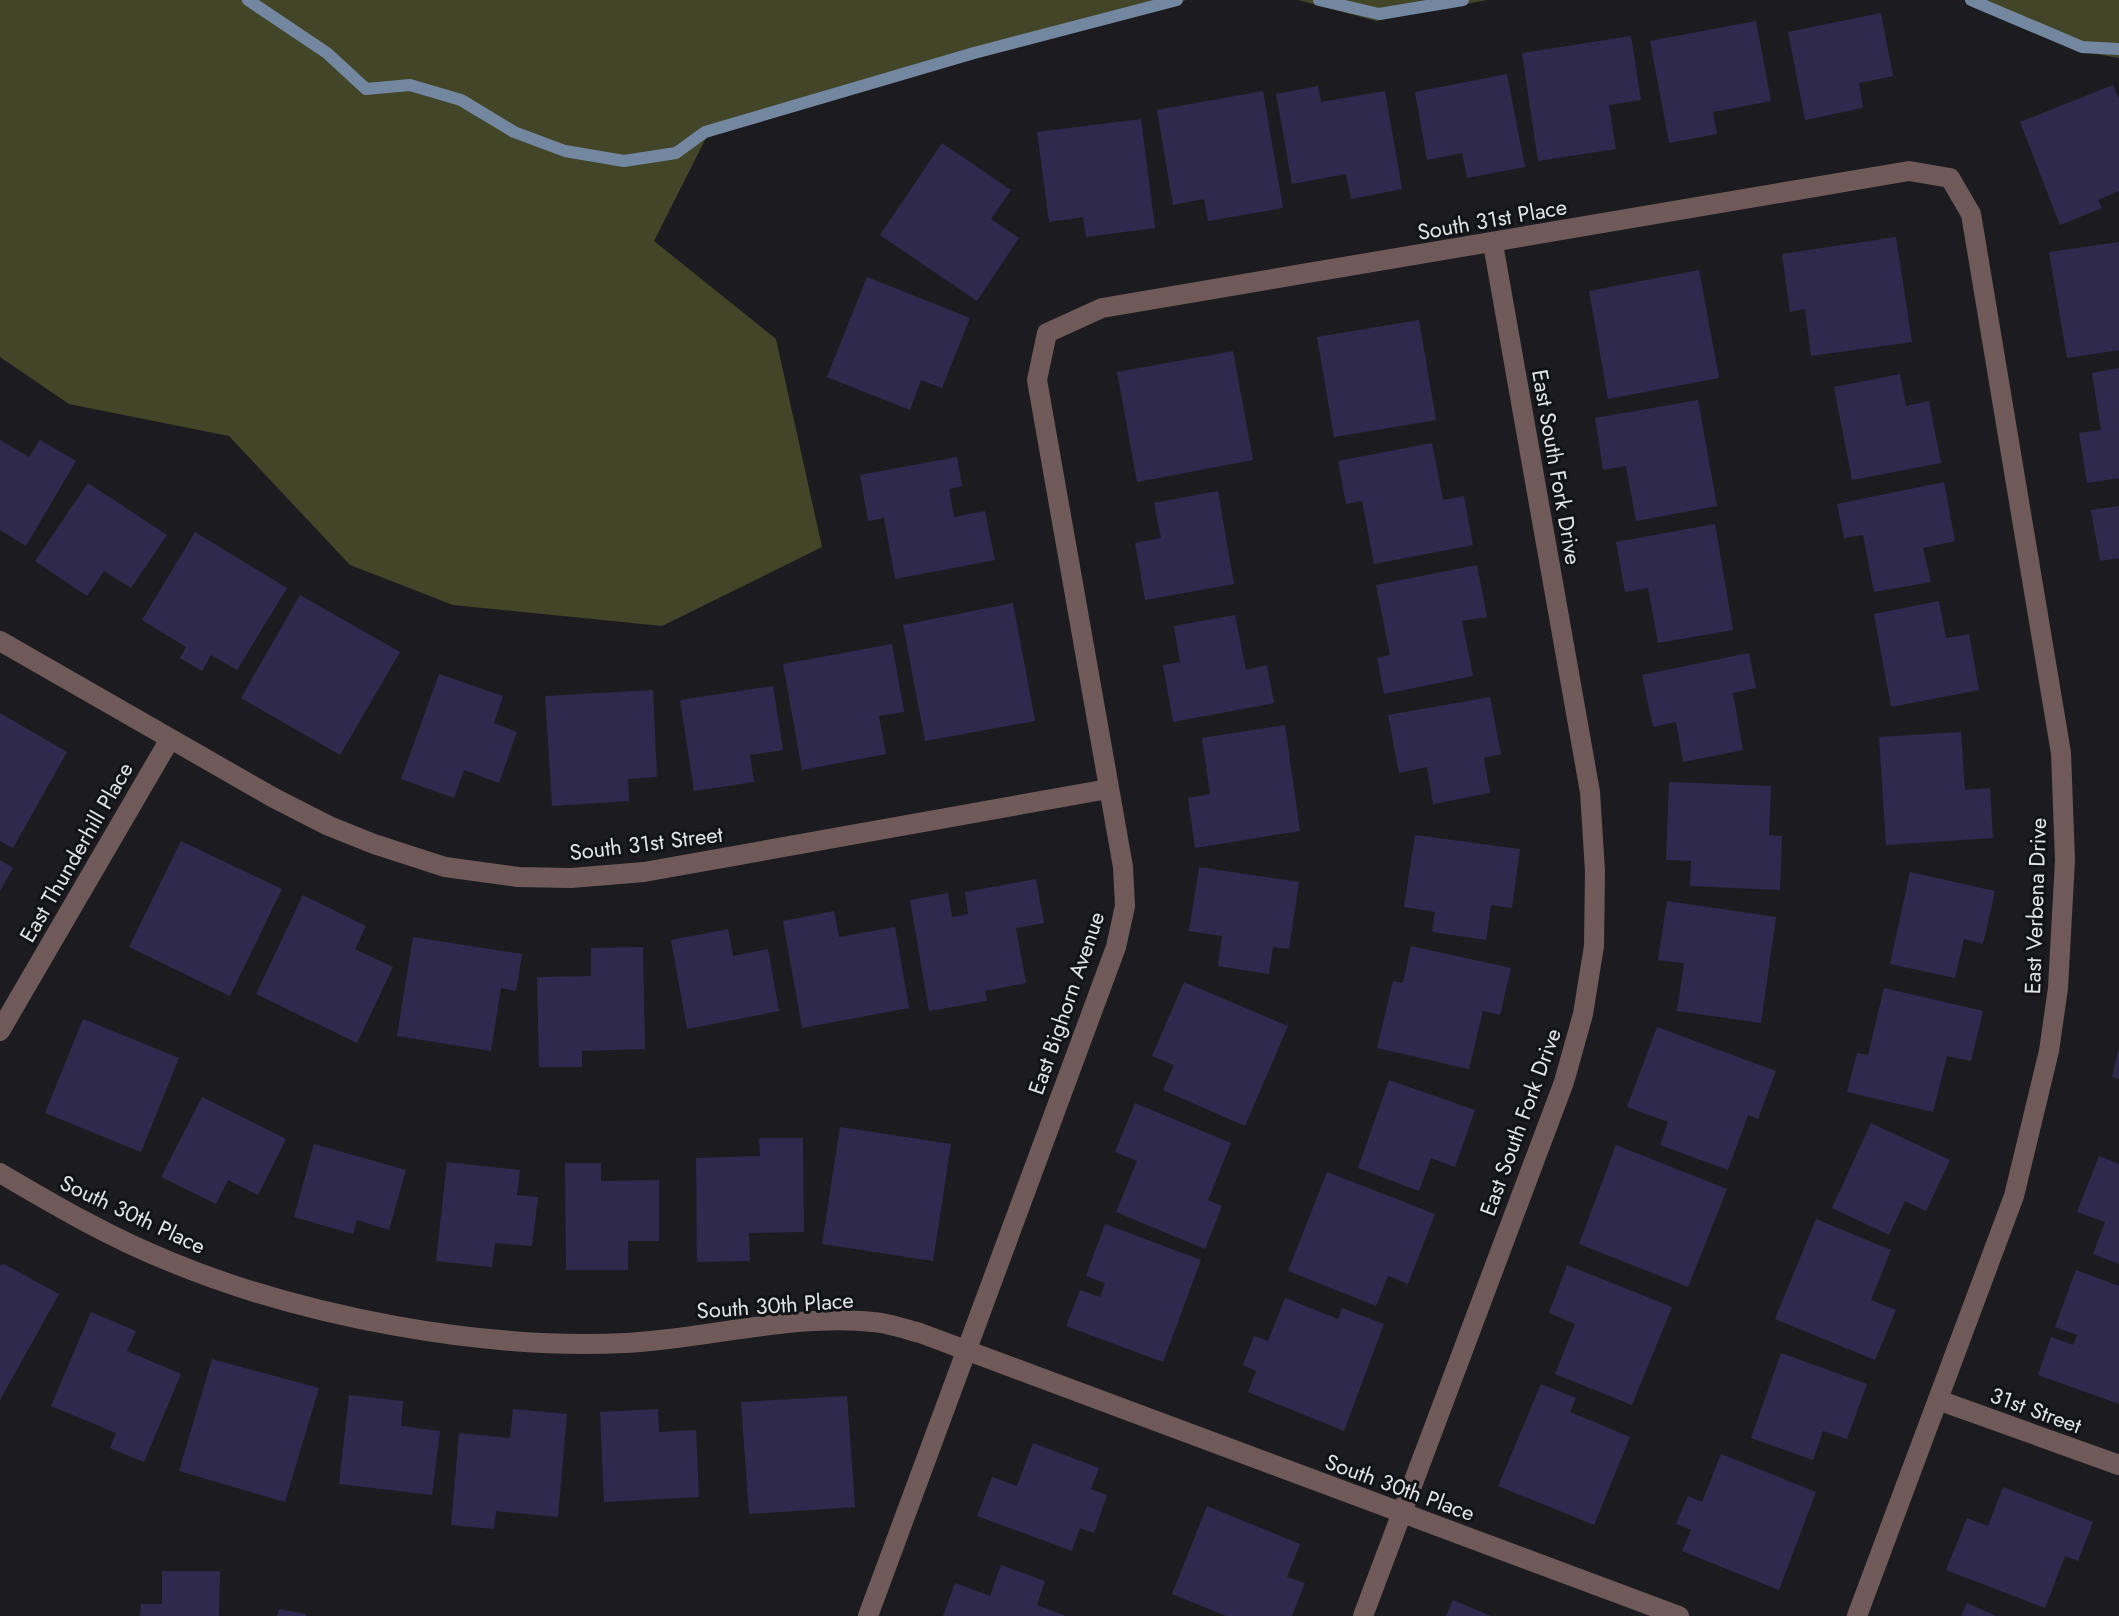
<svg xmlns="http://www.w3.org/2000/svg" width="2119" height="1616" font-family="Jost,sans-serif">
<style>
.green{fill:#424527}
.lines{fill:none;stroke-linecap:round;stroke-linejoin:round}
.stream{stroke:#7388a0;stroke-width:12}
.building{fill:#2f294e}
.minor{stroke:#705a59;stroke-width:20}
.labels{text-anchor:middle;stroke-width:6;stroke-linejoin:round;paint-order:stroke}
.street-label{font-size:22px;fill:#e2e3e5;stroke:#121317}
</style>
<rect width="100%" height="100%" fill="#1c1c20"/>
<g class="green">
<path d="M0,0H1187L948,63L706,138L654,241L776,339L822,547L662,626L453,605L350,565L229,436L69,404L0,357Z"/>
<path d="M1298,0H1487L1376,21Z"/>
<path d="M1965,0H2119V58L2090,53Z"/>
</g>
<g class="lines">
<g class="stream">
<path d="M248,0L327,53L366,89L410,85L461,100L514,132L565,151L624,161L676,153L705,132L974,53L1177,0"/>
<path d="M1319,0L1379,14L1463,0"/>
<path d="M1971,0L2082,47L2119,49"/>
</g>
</g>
<g class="building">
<path d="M1881,13L1893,76L1859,83L1863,108L1805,120L1788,32Z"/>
<path d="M1756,21L1771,101L1713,112L1717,134L1669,143L1650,41Z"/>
<path d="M1631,36L1641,100L1609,105L1616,149L1538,161L1522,53Z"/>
<path d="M1507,74L1525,167L1467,178L1462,153L1427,160L1415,92Z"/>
<path d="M2113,85L2119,99V191L2098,200L2102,208L2060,225L2020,122Z"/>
<path d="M1318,86L1321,102L1385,91L1402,189L1351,199L1346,174L1292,184L1276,94Z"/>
<path d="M1263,91L1283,208L1208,221L1204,199L1173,205L1157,110Z"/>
<path d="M1141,119L1155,228L1086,237L1083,217L1049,222L1037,132Z"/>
<path d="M942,143L1011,190L991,219L1019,238L977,301L880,235Z"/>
<path d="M1896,237L1912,342L1811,356L1805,309L1790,312L1782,254Z"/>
<path d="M2119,242V350L2067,358L2049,252Z"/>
<path d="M1699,270L1719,378L1608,399L1589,291Z"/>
<path d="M867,277L970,318L942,388L921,380L910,410L827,377Z"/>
<path d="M1419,320L1436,420L1334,437L1317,337Z"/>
<path d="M1233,351L1253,460L1137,482L1117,372Z"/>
<path d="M2119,368V478L2087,483L2079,433L2101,430L2092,373Z"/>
<path d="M1900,374L1906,406L1929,401L1941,463L1852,480L1834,387Z"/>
<path d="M1698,400L1717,506L1636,521L1626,466L1603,470L1595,418Z"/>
<path d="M0,440L29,457L40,440L76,461L26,546L0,530Z"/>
<path d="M1432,443L1443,500L1464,496L1473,545L1374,564L1362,501L1346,504L1338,461Z"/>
<path d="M957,457L962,486L949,489L954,517L985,511L995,560L895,579L884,518L868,521L860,475Z"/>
<path d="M1944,482L1955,541L1923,548L1931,582L1874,592L1863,535L1844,538L1837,504Z"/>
<path d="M88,483L167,535L131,588L104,571L87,596L35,561Z"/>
<path d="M1218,491L1234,584L1145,600L1135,543L1161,538L1154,503Z"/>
<path d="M2119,506V558L2100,561L2091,510Z"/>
<path d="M1715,524L1733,630L1658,643L1648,588L1625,592L1616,542Z"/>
<path d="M195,532L287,588L237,670L211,655L202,671L180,658L186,647L142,620Z"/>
<path d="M1477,565L1487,617L1462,621L1473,676L1384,694L1377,658L1390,655L1376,585Z"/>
<path d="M300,595L400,652L340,755L241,698Z"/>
<path d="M1939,601L1946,638L1969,634L1979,690L1891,707L1874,614Z"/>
<path d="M1013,603L1035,721L925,741L903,625Z"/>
<path d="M1235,615L1246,670L1267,665L1274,703L1173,722L1163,665L1180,662L1174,626Z"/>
<path d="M892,644L904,712L879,716L886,754L802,770L783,664Z"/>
<path d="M1749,653L1756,688L1733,693L1743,750L1683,762L1676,722L1653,727L1642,675Z"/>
<path d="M439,674L503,696L494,723L517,732L499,783L464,770L454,798L401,779Z"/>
<path d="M773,686L783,750L750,755L754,782L694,791L680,700Z"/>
<path d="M653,690L657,777L628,779L629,801L552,806L545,696Z"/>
<path d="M1490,697L1501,754L1484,758L1490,793L1433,804L1427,767L1399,773L1388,715Z"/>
<path d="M0,713L67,752L13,848L0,841Z"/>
<path d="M1285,725L1300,831L1195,848L1188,798L1210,794L1202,738Z"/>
<path d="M1961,732L1965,790L1990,788L1993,838L1886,845L1879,737Z"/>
<path d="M1669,782L1771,786L1769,835L1782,836L1780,890L1690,886L1691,861L1666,860Z"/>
<path d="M1415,835L1520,849L1512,908L1491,905L1486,940L1432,932L1435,912L1404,907Z"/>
<path d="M181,841L282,889L230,996L129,947Z"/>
<path d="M0,860L13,868L0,891Z"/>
<path d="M1199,867L1299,882L1289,949L1273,947L1269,974L1218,966L1222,936L1189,931Z"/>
<path d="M1910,872L1995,891L1983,944L1964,939L1955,978L1890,964Z"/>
<path d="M1036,879L1044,923L1016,928L1026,983L985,991L987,1001L929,1011L910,900L948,893L952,917L968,914L965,892Z"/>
<path d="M303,895L366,926L355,949L393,967L357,1043L256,994Z"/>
<path d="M1667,901L1776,917L1761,1023L1677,1011L1684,963L1658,960Z"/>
<path d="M834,911L839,937L895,927L909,1008L802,1028L783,921Z"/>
<path d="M728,929L733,956L768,949L779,1011L687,1029L671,940Z"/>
<path d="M413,937L522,954L516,991L501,988L491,1051L397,1036Z"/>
<path d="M1411,946L1511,968L1500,1015L1483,1011L1469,1069L1377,1048L1393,981L1403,983Z"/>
<path d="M643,947L645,1049L582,1051V1067H539L537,977L591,976V948Z"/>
<path d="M1184,982L1288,1026L1245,1126L1163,1090L1174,1065L1152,1056Z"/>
<path d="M1884,988L1983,1011L1971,1061L1947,1056L1933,1112L1847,1092L1857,1053L1868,1055Z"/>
<path d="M83,1019L179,1058L141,1152L45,1113Z"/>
<path d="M1657,1027L1776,1071L1758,1119L1748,1115L1728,1170L1660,1145L1668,1122L1627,1107Z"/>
<path d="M2118,1051H2119V1079L2112,1077Z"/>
<path d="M1389,1080L1475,1110L1455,1167L1431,1158L1419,1191L1358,1168Z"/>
<path d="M202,1097L286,1139L258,1195L228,1180L216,1204L161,1177Z"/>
<path d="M1135,1103L1231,1143L1208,1200L1222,1206L1205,1249L1116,1212L1137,1161L1115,1152Z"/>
<path d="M1871,1123L1950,1160L1926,1211L1905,1201L1889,1235L1832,1208Z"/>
<path d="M840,1127L951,1144L933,1261L822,1244Z"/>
<path d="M759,1138H803L804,1232L749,1233L750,1261L697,1262L696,1158L760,1156Z"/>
<path d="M314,1144L406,1170L389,1230L357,1220L353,1234L294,1217Z"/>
<path d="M1616,1145L1727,1189L1688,1287L1579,1244Z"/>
<path d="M2099,1156L2119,1164V1264L2093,1254L2105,1222L2077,1212Z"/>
<path d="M447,1162L520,1170L517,1195L538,1197L532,1246L495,1243L492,1267L436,1261Z"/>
<path d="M565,1163H601V1181L659,1180V1241H628V1270H566Z"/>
<path d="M1327,1172L1435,1214L1408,1284L1388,1276L1376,1306L1288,1271Z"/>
<path d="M1816,1219L1891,1250L1871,1300L1896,1310L1875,1360L1775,1319Z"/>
<path d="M1105,1224L1201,1260L1163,1362L1066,1326L1080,1290L1100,1297L1105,1283L1086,1276Z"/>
<path d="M4,1264L59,1294L0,1400V1265Z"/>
<path d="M1567,1265L1672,1307L1632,1405L1555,1374L1575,1324L1549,1313Z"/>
<path d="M2076,1270L2119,1286V1404L2038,1375L2051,1337L2073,1345L2077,1335L2055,1327Z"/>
<path d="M1285,1298L1338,1319L1342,1308L1384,1324L1344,1431L1248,1392L1256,1371L1243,1365L1254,1336L1268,1341Z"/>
<path d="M91,1312L136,1331L127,1351L181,1374L144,1462L110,1448L116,1433L51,1406Z"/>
<path d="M1781,1353L1867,1384L1847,1439L1823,1431L1813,1460L1751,1438Z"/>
<path d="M212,1359L319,1388L285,1502L179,1471Z"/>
<path d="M1541,1384L1576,1398L1570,1412L1630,1437L1594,1525L1498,1486Z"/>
<path d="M349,1395L403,1401L401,1426L440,1431L432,1495L339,1484Z"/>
<path d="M847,1396L855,1507L749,1514L741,1402Z"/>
<path d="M513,1409L567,1414L558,1517L496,1511L494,1529L451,1525L459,1433L510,1438Z"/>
<path d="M658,1409L659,1432L696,1430L699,1497L604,1502L600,1412Z"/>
<path d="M1033,1443L1099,1468L1091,1489L1107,1495L1094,1533L1080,1528L1072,1551L977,1516L992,1477L1017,1486Z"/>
<path d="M1721,1454L1816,1492L1779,1590L1682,1551L1691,1530L1676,1524L1688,1496L1702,1502Z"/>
<path d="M2003,1487L2093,1522L2078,1561L2065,1556L2045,1608L1946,1570L1967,1518L1988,1526Z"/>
<path d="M1207,1506L1300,1544L1287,1577L1305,1583L1292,1616H1226L1172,1594Z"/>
<path d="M1001,1565L1045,1581L1037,1605L1066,1616H943L955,1583L990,1596Z"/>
<path d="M162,1571H220L219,1616H140L141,1604H162Z"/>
<path d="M1453,1600L1491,1616H1446Z"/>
<path d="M1967,1603L1996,1616H1961Z"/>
<path d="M279,1609L306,1614V1616H277Z"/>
</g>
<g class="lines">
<g class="minor">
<path d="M0,641L274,798L329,826L374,844L445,867L518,877L571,878L644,872L1108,789"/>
<path d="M0,1031L170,739"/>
<path d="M0,1173C56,1206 111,1238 171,1262C304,1317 483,1350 626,1343C704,1339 796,1313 873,1322C888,1323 905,1329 920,1333L1679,1616"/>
<path d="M1938,1400L2119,1465"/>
<path d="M868,1616L1116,947L1125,906L1123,867L1037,380L1047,333L1102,308L1909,171L1950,178L1971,214L2061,753L2065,860L2058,988L2049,1051L2014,1196L1857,1616"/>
<path d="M1363,1616L1564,1082L1583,1014L1594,946L1595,871L1590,792L1493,244"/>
</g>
</g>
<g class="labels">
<g class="street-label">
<text transform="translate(1492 219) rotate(-10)" y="8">South 31st Place</text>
<text transform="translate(1557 467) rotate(80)" y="8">East South Fork Drive</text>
<text transform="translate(646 843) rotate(-7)" y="8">South 31st Street</text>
<text transform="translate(76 852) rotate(-60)" y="8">East Thunderhill Place</text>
<text transform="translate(2035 906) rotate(-88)" y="8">East Verbena Drive</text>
<text transform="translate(1066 1003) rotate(-71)" y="8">East Bighorn Avenue</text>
<text transform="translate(1520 1122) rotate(-70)" y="8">East South Fork Drive</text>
<text transform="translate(133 1214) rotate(25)" y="8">South 30th Place</text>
<text transform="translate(775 1305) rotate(-4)" y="8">South 30th Place</text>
<text transform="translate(2036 1410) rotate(20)" y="8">31st Street</text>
<text transform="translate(1400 1487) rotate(20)" y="8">South 30th Place</text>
</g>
</g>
</svg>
